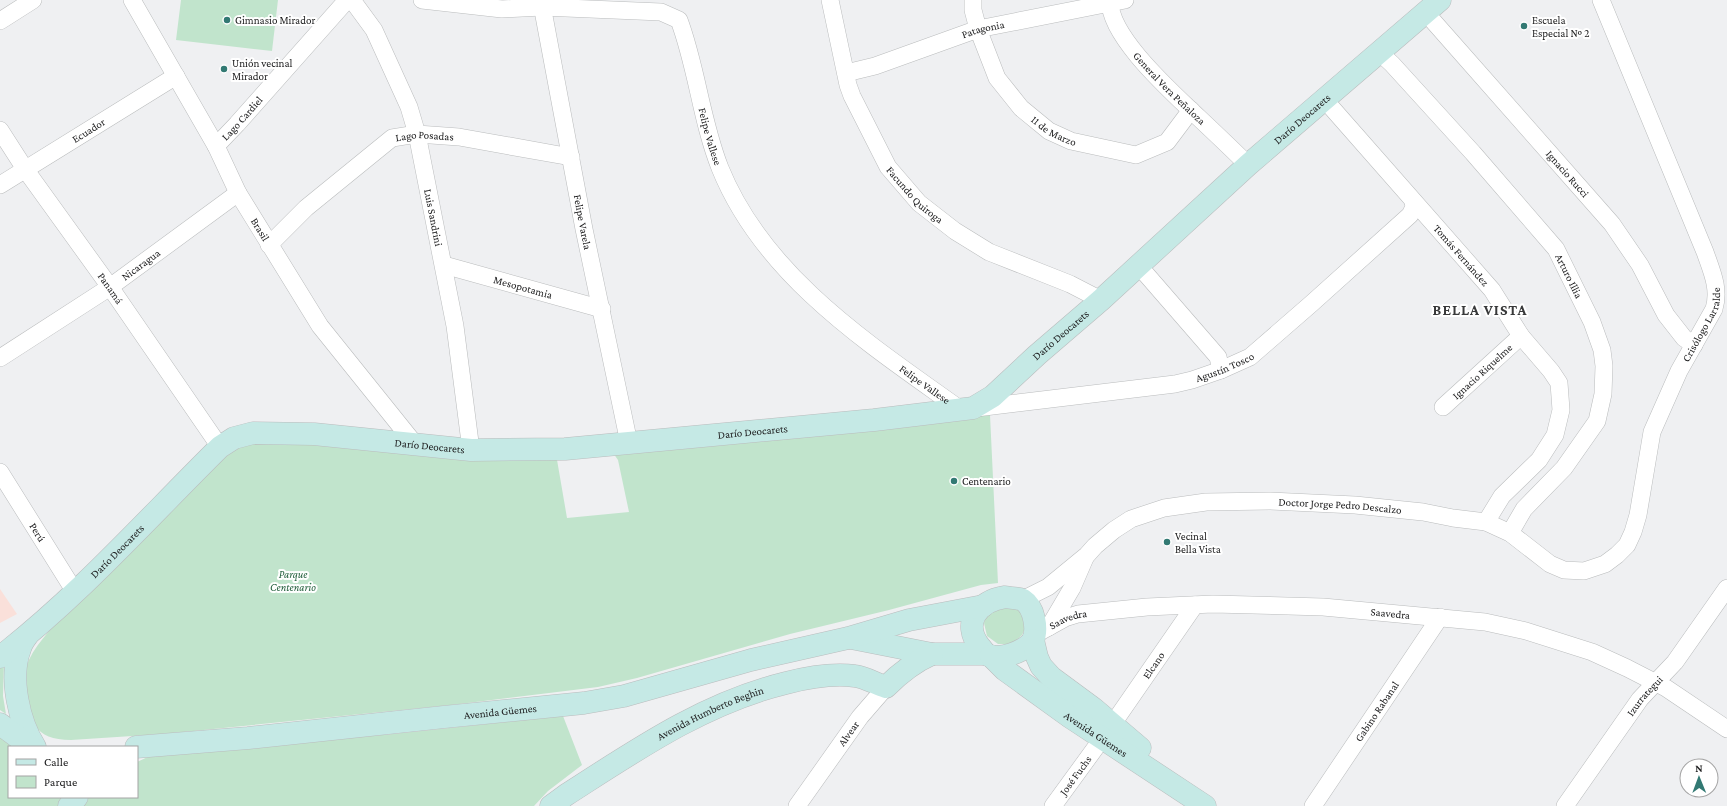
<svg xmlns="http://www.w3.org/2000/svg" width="1727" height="806" font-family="'Crimson Pro',serif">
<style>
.commercial{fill:#fae0da}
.green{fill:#c1e4cc}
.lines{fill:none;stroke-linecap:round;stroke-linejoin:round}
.street-casing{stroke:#babcbd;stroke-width:18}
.secondary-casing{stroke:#babcbd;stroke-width:23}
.street{stroke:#fff;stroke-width:17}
.secondary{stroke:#c5e9e5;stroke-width:22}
.poi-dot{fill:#327973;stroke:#fff;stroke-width:1.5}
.labels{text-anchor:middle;stroke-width:4;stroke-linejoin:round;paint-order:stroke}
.poi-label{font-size:11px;fill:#1b1b1c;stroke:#fff;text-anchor:start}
.street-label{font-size:11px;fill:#1b1b1c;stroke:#fff}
.park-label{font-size:11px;font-style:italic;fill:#225f3c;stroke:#fff}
.district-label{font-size:15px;font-weight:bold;letter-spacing:1px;fill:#38393a;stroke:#fff}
</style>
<rect width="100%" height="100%" fill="#eff0f2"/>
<path class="commercial" d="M0,589L17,614L0,623Z"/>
<g class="green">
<path d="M181,0H278L272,51L176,40Z"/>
<path d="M990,415L998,583L981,585L889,610L790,634L637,678L598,687L451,705L163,734L71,740C34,740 28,720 26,688C26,682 24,673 26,667C33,647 50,630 64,615L228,451L249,442L556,454L567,518L629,512L618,460L611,450Z"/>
<path d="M1014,605L1024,615L1025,629L1022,635L1012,644H998L987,636L984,623L988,610Z"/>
<path d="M4,662L3,696L6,714L0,710V665Z"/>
<path d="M563,716L582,765L548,791L534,806H82L89,797H137V762L152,755L393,734Z"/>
<path d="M0,724L31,747H9V797H62L64,806H0Z"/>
</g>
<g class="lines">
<defs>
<g id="street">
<path id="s1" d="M132,0L216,146L238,193L320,326L414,443"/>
<path id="s2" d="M352,0L374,30L409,107L417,134L455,326L471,450"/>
<path id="s3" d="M422,0L502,9L542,7L661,12L679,20C697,68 701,120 720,168C764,277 869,344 961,410"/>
<path id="s4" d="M541,0L584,229L629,443"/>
<path id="s5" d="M830,0L848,85L852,96L888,167L919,203L955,231L989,252L1070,284L1101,300"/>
<path id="s6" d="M973,0V10L978,29L997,78L1021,108L1049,131L1071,141L1136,155L1167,142L1191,110"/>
<path id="s7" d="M1110,0C1108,36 1173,93 1198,117C1215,133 1232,149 1248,165"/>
<path id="s8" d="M1426,13L1612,224L1640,265L1666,315L1684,338L1694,345"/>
<path d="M0,21L33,0"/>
<path id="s9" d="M1379,52L1392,64L1473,153L1556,249L1592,322L1602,350L1604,366L1603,394L1597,421L1564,468L1524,509L1510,533"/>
<path id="s10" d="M846,73L875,66L978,29L1125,0"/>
<path id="s11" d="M1324,99L1492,290L1521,336L1551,371L1559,383L1561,410L1555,435L1539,460L1502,496L1486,522"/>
<path id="s12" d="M0,130L25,169L110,287L220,447"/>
<path id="s13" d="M216,146L237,124L347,0"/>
<path id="s14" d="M0,185L176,76"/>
<path id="s15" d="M269,245L306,208L392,138L417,134L459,137L571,157"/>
<path id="s16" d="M444,265L602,309"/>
<path d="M1139,266L1218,357L1221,370"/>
<path id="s17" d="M0,358L110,287L238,193"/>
<path id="s18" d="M1443,407L1521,336"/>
<path id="s19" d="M976,408L1175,384L1192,380L1221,370L1250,357L1311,304L1410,215L1414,207L1413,201"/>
<path id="s20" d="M0,472L75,592"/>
<path id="s21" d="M1022,600L1048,587L1087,555L1095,546L1114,530L1131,519L1164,508L1206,502L1270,501L1355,505L1423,512L1453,518L1486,522L1510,533L1550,564L1564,570L1584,571L1605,564L1617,555L1627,545L1633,532L1638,515L1652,432L1679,371L1714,309C1720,289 1712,272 1705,252L1601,0"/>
<path d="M1049,627L1072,588L1085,558"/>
<path id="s22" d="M1034,635L1065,618L1078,614L1147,607L1213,604L1323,607L1485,622L1526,631L1592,652L1627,668L1666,688L1727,729"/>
<path id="s23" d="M797,806L860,717L886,687"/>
<path id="s24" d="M1053,806L1112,725L1195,605"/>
<path id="s25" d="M1313,806L1440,617"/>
<path id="s26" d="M1565,806L1640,699L1675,662L1727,588"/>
</g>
<g id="secondary">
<path d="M1005,597C1010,598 1018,598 1023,600C1034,607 1038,629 1033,640C1027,651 997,662 986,654C984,652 982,649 980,647C961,623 978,601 1005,597Z"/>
<path d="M27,636C24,640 21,645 20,649C9,678 19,722 35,747"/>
<path d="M851,638L932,654H986"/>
<path d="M1033,640L1037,657L1041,666L1051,677L1093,708L1140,748"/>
<path id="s27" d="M991,656L1005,670L1070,717L1205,806"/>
<path id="s28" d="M0,657C80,595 148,518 220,447L234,438L253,433L314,434L471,450L565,449L874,420L973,408L993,396L1037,355L1101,300L1248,165L1440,0"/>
<path d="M0,724L31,747"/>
<path id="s29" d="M136,747L248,738L444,717L584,703L624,696L751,660L848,638L909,620L983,606"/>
<path d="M69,806L77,797"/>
<path id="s30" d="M551,806L566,795C636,750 704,703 786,683C809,677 832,673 855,676C865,677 876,684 886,687C900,673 914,662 932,654"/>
</g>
</defs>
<use href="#street" class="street-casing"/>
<use href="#secondary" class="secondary-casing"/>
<use href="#street" class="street"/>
<use href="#secondary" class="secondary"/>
</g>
<g class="poi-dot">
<circle cx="227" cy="20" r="4"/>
<circle cx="1524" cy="26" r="4"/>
<circle cx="224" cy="69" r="4"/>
<circle cx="954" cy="481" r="4"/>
<circle cx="1167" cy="542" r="4"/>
</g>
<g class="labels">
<g class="poi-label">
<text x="235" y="24">Gimnasio Mirador</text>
<text x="1532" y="24">Escuela<tspan x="1532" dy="13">Especial Nº 2</tspan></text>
<text x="232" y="67">Unión vecinal<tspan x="232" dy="13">Mirador</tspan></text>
<text x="962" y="485">Centenario</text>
<text x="1175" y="540">Vecinal<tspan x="1175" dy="13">Bella Vista</tspan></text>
</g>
<g class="street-label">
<text dy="4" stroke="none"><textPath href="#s10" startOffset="144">Patagonia</textPath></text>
<text dy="4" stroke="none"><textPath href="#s7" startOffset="109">General Vera Peñaloza</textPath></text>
<text dy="4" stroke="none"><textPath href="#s13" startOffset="38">Lago Cardiel</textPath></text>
<text dy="4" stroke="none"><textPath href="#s28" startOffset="1502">Darío Deocarets</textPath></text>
<text dy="4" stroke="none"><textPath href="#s6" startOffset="161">11 de Marzo</textPath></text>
<text dy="4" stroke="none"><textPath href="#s14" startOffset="104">Ecuador</textPath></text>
<text dy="4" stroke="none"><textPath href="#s3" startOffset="380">Felipe Vallese</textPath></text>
<text dy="4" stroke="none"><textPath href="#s15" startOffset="196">Lago Posadas</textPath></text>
<text dy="4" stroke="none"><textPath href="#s8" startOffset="214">Ignacio Rucci</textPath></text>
<text dy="4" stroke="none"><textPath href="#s5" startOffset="217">Facundo Quiroga</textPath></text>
<text dy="4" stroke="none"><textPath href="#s2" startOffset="235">Luis Sandrini</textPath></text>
<text dy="4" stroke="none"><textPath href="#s4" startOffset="226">Felipe Varela</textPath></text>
<text dy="4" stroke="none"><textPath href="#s1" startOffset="263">Brasil</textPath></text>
<text dy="4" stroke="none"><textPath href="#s11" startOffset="208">Tomás Fernández</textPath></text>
<text dy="4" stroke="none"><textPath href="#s17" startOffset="169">Nicaragua</textPath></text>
<text dy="4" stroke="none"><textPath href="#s9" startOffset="295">Arturo Illia</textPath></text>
<text dy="4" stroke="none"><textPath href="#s16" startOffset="82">Mesopotamia</textPath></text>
<text dy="4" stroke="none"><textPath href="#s12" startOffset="193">Panamá</textPath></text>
<text dy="4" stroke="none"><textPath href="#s21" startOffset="894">Crisólogo Larralde</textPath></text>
<text dy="4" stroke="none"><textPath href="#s28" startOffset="1178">Darío Deocarets</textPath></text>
<text dy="4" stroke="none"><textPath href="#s19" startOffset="253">Agustín Tosco</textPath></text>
<text dy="4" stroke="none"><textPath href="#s18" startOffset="53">Ignacio Riquelme</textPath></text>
<text dy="4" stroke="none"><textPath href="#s3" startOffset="715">Felipe Vallese</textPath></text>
<text dy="4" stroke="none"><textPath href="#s28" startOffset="842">Darío Deocarets</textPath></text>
<text dy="4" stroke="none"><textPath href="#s28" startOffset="518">Darío Deocarets</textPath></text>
<text dy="4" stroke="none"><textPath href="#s21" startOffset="348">Doctor Jorge Pedro Descalzo</textPath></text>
<text dy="4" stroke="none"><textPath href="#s20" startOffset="71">Perú</textPath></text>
<text dy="4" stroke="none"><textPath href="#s28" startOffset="158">Darío Deocarets</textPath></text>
<text dy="4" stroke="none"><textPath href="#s22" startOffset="362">Saavedra</textPath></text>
<text dy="4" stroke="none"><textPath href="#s22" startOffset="38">Saavedra</textPath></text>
<text dy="4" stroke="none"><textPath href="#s24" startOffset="173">Elcano</textPath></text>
<text dy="4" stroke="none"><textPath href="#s26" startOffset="136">Izurrategui</textPath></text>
<text dy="4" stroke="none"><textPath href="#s25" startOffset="114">Gabino Rabanal</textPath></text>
<text dy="4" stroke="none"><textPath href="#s29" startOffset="366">Avenida Güemes</textPath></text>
<text dy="4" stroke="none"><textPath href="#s30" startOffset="185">Avenida Humberto Beghin</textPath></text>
<text dy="4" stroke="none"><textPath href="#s23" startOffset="89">Alvear</textPath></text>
<text dy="4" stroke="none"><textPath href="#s27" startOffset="131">Avenida Güemes</textPath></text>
<text dy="4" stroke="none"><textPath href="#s24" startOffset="38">José Fuchs</textPath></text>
</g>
<g class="park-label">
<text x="293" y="578">Parque<tspan x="293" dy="13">Centenario</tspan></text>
</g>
<g class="district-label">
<text x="1480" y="315">BELLA VISTA</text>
</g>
</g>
<rect x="8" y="746" width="130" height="52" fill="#ffffff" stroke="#a4a4a4"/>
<rect x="16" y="759" width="20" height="6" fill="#c5e9e5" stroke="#a4a4a4"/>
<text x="44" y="766" font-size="12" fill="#1b1b1c">Calle</text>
<rect x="16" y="776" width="20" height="12" fill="#c1e4cc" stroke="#a4a4a4"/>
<text x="44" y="786" font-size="12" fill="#1b1b1c">Parque</text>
<g transform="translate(1699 778) rotate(359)"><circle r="19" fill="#ffffff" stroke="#a4a4a4"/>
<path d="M0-3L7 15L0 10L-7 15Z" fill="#327973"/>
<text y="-6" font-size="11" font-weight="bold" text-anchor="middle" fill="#1b1b1c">N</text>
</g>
</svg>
